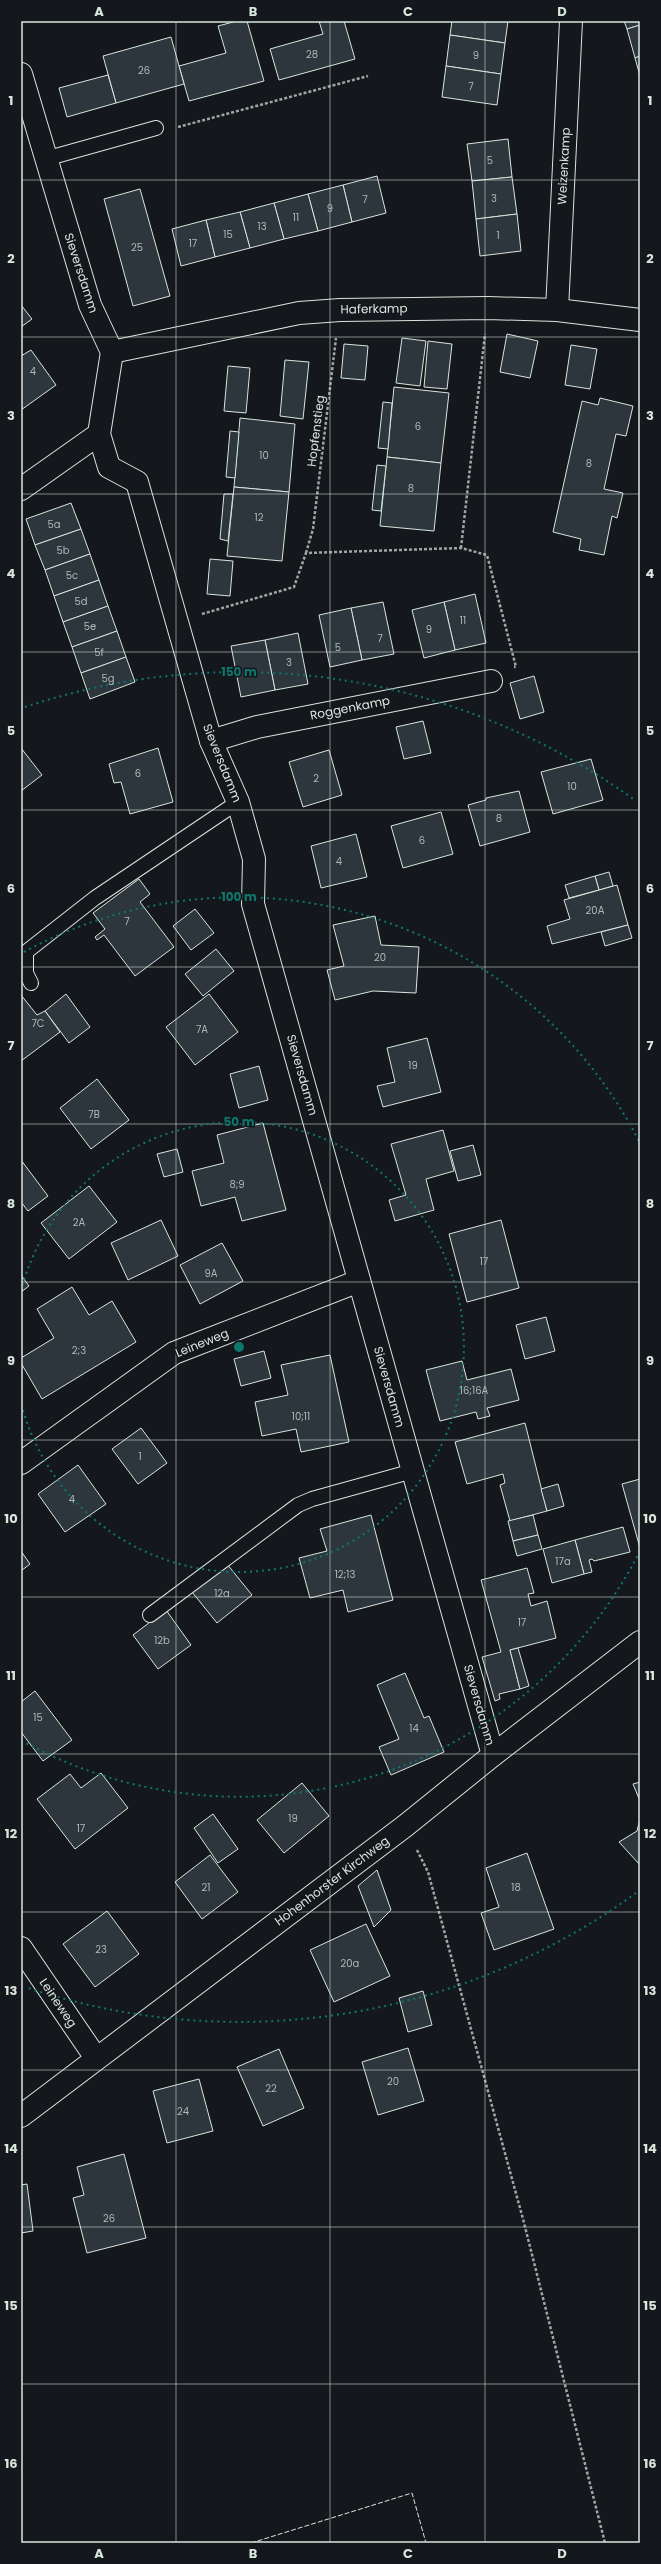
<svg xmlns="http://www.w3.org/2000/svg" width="661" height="2564" font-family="Poppins,sans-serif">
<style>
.building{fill:#2c363c;stroke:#d8e6dc}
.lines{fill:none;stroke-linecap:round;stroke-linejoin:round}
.service-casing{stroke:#d8e6dc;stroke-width:16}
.minor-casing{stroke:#d8e6dc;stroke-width:24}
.path{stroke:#9da8a2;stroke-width:2.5;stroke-dasharray:3 2;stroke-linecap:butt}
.service{stroke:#14181c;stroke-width:14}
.minor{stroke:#14181c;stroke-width:22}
.fence{stroke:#d8e6dc;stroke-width:1;stroke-dasharray:5 2;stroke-linecap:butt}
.grid{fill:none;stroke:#d8e6dc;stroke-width:1;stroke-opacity:0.55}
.ring{fill:none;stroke:#0f766e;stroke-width:2;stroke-dasharray:2 4}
.labels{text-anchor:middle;stroke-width:3;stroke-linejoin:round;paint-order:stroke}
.number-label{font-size:10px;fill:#adbab4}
.street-label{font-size:12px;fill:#d8e6dc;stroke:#14181c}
.centre{fill:#0f766e;stroke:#14181c;stroke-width:2}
.ring-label{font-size:12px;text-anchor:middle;font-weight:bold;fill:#0f766e;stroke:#14181c;stroke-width:3;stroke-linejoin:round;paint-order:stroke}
.neatline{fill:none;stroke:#d8e6dc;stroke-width:1.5}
.grid-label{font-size:13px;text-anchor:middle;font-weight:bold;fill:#d8e6dc}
</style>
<rect width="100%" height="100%" fill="#14181c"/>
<g class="building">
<path d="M237,21H247L264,81L189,101L179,66L226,53L218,26Z"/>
<path d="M319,21H344L355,59L279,80L270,49L323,34Z"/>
<path d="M452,21H508L505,43L450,35Z"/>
<path d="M624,21H640V25L627,29Z"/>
<path d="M640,25V56L635,58L627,29Z"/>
<path d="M450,35L505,43L501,74L446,66Z"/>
<path d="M171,37L184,84L116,103L103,56Z"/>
<path d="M640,56V76L635,58Z"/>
<path d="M446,66L501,74L497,105L442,97Z"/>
<path d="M108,75L116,103L67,117L59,88Z"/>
<path d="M508,139L512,177L472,181L467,144Z"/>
<path d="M377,176L386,213L352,222L343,185Z"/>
<path d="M512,177L517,214L476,219L472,181Z"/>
<path d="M343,185L352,222L318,231L308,194Z"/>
<path d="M140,189L170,296L133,306L104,199Z"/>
<path d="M308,194L318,231L284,239L274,203Z"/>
<path d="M274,203L284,239L250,248L240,212Z"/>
<path d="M240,212L250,248L215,257L206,220Z"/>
<path d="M517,214L521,251L480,256L476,219Z"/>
<path d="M206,220L215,257L181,266L172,229Z"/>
<path d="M21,305L32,319L21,327Z"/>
<path d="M507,334L538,341L530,378L500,372Z"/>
<path d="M402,338L426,341L420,386L396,383Z"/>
<path d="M428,341L452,344L447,389L424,387Z"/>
<path d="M344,344L368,346L365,380L341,378Z"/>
<path d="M571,345L597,349L590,389L565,385Z"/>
<path d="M31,350L56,385L21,410V356Z"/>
<path d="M285,360L309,362L303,419L280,416Z"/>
<path d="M228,366L250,368L246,413L224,411Z"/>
<path d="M394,387L449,393L441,463L387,457Z"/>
<path d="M600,398L633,406L626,436L616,434L604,489L623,493L617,518L612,516L604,555L579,550L581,539L553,532L582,401L598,405Z"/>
<path d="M383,402L392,403L388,449L378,448Z"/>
<path d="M240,418L295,424L289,492L234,487Z"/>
<path d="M230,431L239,432L235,478L226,477Z"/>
<path d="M387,457L441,463L434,531L380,526Z"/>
<path d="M377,465L386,466L381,511L372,510Z"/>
<path d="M234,487L289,492L282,561L227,556Z"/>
<path d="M224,494H233L228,541L220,539Z"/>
<path d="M71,503L81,529L35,545L26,519Z"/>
<path d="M81,529L90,554L45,570L35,545Z"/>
<path d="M90,554L99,580L54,596L45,570Z"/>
<path d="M210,559L233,561L230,596L207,594Z"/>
<path d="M99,580L108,606L63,622L54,596Z"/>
<path d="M475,594L486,643L455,650L444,602Z"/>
<path d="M383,602L394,654L362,660L351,608Z"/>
<path d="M444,602L455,650L424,658L412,610Z"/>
<path d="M108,606L117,631L72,647L63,622Z"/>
<path d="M351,608L362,660L330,667L319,615Z"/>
<path d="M117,631L126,657L81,673L72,647Z"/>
<path d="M298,633L308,684L275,690L265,640Z"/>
<path d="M265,640L275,690L241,697L231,646Z"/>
<path d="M126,657L135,682L90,699L81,673Z"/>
<path d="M534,676L544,712L520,719L510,683Z"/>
<path d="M423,721L431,753L404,759L396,727Z"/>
<path d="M21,748L42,775L21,791Z"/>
<path d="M158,748L173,802L130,814L121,782L114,783L109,764Z"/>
<path d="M329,750L342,795L303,807L289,762Z"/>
<path d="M591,759L603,800L553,814L541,772Z"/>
<path d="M519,791L530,832L480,846L468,805L486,800V798Z"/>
<path d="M441,812L453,854L403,868L391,826Z"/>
<path d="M356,834L367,877L321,888L311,846Z"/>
<path d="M609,872L613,886L599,890L595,876Z"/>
<path d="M595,876L599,890L569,898L565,885Z"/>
<path d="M139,879L150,894L140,902L174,947L135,976L104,935L97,940L95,937L105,929L93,913Z"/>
<path d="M617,885L628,925L552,944L547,926L570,919L564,900Z"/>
<path d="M195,909L214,933L191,950L173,926Z"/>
<path d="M375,916L381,945L419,947L416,993L373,991L335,1000L327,970L344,966L333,925Z"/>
<path d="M628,925L632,938L605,946L601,932Z"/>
<path d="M216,949L234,971L203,996L185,974Z"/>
<path d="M66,994L90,1027L69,1043L45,1011Z"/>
<path d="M209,994L238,1032L195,1065L166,1027Z"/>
<path d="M21,995L37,1015L45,1011L60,1032L21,1061Z"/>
<path d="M427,1038L441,1092L383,1107L377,1086L395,1082L387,1048Z"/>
<path d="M259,1066L268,1100L239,1108L230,1074Z"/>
<path d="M97,1079L129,1120L91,1149L60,1108Z"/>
<path d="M263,1123L286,1210L242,1221L235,1197L201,1206L192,1171L224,1163L217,1135Z"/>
<path d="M443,1130L454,1171L426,1179L434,1210L395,1221L389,1200L406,1195L391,1144Z"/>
<path d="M473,1145L481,1175L458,1181L450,1151Z"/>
<path d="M177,1149L183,1172L164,1177L157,1154Z"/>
<path d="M21,1160L48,1196L28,1211L21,1202Z"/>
<path d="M89,1186L117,1222L69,1259L41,1223Z"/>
<path d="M161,1220L178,1256L128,1280L111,1243Z"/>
<path d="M501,1220L519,1288L467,1302L449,1234Z"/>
<path d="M222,1243L243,1281L200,1304L180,1265Z"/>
<path d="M21,1275L29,1286L21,1292Z"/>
<path d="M72,1287L89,1315L112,1301L136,1342L42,1399L21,1363V1358L54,1338L37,1309Z"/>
<path d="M546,1317L555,1351L525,1359L516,1325Z"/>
<path d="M264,1351L271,1378L241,1386L234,1359Z"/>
<path d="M330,1355L349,1442L301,1452L296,1429L262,1436L255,1402L288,1395L281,1365Z"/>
<path d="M462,1361L467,1380L511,1369L519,1400L487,1408L490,1416L478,1419L476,1412L440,1421L426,1370Z"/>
<path d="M525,1423L547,1511L510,1521L500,1485L505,1483L503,1474L467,1484L455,1442Z"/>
<path d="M141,1428L167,1463L138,1484L112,1449Z"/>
<path d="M78,1465L106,1504L65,1532L38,1494Z"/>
<path d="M640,1479V1548L622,1484Z"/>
<path d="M558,1484L564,1506L547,1511L541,1489Z"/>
<path d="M371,1515L393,1600L348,1612L343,1590L310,1598L299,1558L327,1551L320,1529Z"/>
<path d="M533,1515L538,1535L513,1541L508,1521Z"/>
<path d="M623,1527L630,1552L594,1561L592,1559L589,1560L592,1572L584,1574L575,1540Z"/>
<path d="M538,1535L542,1549L517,1556L513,1541Z"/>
<path d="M575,1540L584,1574L552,1583L543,1549Z"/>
<path d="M21,1551L30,1564L21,1571Z"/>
<path d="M227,1564L252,1595L217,1623L192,1592Z"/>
<path d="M527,1568L534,1593L528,1594L531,1606L547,1601L556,1638L510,1650L520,1689L499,1694L500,1699L495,1701L482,1657L501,1652L481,1580Z"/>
<path d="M166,1610L191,1645L158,1669L133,1635Z"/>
<path d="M518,1648L529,1686L520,1689L510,1650Z"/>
<path d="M405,1673L424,1718L429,1716L444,1752L391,1775L379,1747L399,1739L377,1685Z"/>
<path d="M35,1691L72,1740L43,1761L21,1732V1702Z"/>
<path d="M101,1773L128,1808L75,1849L37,1799L70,1774L81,1788Z"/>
<path d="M640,1782V1801L633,1784Z"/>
<path d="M302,1783L329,1816L284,1853L257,1820Z"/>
<path d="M213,1814L238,1849L218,1863L194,1828Z"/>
<path d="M640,1819V1865L619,1842L637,1831Z"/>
<path d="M527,1853L554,1929L494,1950L481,1913L499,1907L486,1868Z"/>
<path d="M210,1855L238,1892L202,1919L175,1882Z"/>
<path d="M377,1870L391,1910L374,1927L358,1886Z"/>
<path d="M107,1911L139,1954L95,1987L63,1944Z"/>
<path d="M366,1924L390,1976L334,2002L310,1950Z"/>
<path d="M423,1991L432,2025L408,2032L399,1998Z"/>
<path d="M408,2048L424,2101L378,2115L362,2062Z"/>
<path d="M279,2049L304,2108L263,2126L237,2067Z"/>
<path d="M199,2079L213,2131L167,2143L153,2091Z"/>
<path d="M124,2154L146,2238L87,2253L73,2198L84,2195L77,2167Z"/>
<path d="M27,2184L33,2231L21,2233V2185Z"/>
</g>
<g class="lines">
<defs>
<g id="service">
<path d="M45,159L156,128"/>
<path d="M31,983L26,973V952L95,898L238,802"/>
<path d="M150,1615L298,1505L312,1499L413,1471"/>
</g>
<g id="minor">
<path d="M21,74L90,305L112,352L99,434L109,467L137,482L211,741L238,802L254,859L253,904L493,1755"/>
<path d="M557,310L571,21"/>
<path d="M112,352L299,313L340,310L488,308L557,310L640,320"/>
<path d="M21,489L99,434"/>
<path d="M211,741L257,727L491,681"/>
<path d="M21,1463L174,1353L359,1281"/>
<path d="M21,1948L96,2058"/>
<path d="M21,2116L405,1826L493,1755L640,1642"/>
</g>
</defs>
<use href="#service" class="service-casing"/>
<use href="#minor" class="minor-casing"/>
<g class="path">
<path d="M178,127L368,76"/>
<path d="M461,548L485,334"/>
<path d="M306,553L313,529L336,338"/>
<path d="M202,614L294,587L306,553L461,548L487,555L516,667H514"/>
<path d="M417,1850L428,1872L523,2219L605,2543"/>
</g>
<use href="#service" class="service"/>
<use href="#minor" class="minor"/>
<path class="fence" d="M251,2543L412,2493L426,2543"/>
</g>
<path class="grid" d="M176,21V2543M330,21V2543M485,21V2543M21,180H640M21,337H640M21,494H640M21,652H640M21,810H640M21,967H640M21,1124H640M21,1282H640M21,1440H640M21,1597H640M21,1754H640M21,1912H640M21,2070H640M21,2227H640M21,2384H640"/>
<g class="ring">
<path d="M21 1291A225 225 0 1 1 21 1403"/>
<path d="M640 1551A450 450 0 0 1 24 1742M24 952A450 450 0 0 1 640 1143"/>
<path d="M636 1893A675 675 0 0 1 25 1987M25 707A675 675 0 0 1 636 801"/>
</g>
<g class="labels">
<g class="number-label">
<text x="312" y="58">28</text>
<text x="476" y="59">9</text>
<text x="144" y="74">26</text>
<text x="471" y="90">7</text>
<text x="490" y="164">5</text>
<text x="494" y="202">3</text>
<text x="365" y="203">7</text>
<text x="330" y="212">9</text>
<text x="296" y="221">11</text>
<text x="262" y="230">13</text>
<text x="228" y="238">15</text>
<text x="498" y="239">1</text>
<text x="193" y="247">17</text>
<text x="137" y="251">25</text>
<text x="33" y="375">4</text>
<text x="418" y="430">6</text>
<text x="264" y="459">10</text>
<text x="589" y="467">8</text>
<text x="411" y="492">8</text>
<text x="259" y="521">12</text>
<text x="54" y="528">5a</text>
<text x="63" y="554">5b</text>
<text x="72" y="579">5c</text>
<text x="81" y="605">5d</text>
<text x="463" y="624">11</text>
<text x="90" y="630">5e</text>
<text x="429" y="633">9</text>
<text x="380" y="642">7</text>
<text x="338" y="651">5</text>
<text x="99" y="656">5f</text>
<text x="289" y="666">3</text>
<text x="108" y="682">5g</text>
<text x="138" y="777">6</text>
<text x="316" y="782">2</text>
<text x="572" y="790">10</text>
<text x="499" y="822">8</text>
<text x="422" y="844">6</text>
<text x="339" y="865">4</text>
<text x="595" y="914">20A</text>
<text x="127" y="925">7</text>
<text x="380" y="961">20</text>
<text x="38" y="1027">7C</text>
<text x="202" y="1033">7A</text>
<text x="413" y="1069">19</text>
<text x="94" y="1118">7B</text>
<text x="237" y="1188">8;9</text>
<text x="79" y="1226">2A</text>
<text x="484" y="1265">17</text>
<text x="211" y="1277">9A</text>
<text x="79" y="1354">2;3</text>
<text x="474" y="1394">16;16A</text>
<text x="301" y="1420">10;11</text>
<text x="140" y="1460">1</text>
<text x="72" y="1503">4</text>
<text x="563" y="1565">17a</text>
<text x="345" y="1578">12;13</text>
<text x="222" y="1597">12a</text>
<text x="522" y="1626">17</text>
<text x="162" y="1644">12b</text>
<text x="38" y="1721">15</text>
<text x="414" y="1732">14</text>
<text x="293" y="1822">19</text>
<text x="81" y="1832">17</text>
<text x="206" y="1891">21</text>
<text x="516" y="1891">18</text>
<text x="101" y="1953">23</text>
<text x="350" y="1967">20a</text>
<text x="393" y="2085">20</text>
<text x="271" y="2092">22</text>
<text x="183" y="2115">24</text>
<text x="109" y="2222">26</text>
</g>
<g class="street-label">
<text transform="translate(564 166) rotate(-87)" y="4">Weizenkamp</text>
<text transform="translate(81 273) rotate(72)" y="4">Sieversdamm</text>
<text transform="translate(374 309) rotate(-1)" y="4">Haferkamp</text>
<text transform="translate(316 431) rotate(-83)" y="4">Hopfenstieg</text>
<text transform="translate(350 708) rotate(-11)" y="4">Roggenkamp</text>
<text transform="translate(222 763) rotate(68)" y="4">Sieversdamm</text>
<text transform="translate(302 1075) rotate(74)" y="4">Sieversdamm</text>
<text transform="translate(202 1343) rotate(-22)" y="4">Leineweg</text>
<text transform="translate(389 1387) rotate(74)" y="4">Sieversdamm</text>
<text transform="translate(479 1705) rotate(74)" y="4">Sieversdamm</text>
<text transform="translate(332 1881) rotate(-37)" y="4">Hohenhorster Kirchweg</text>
<text transform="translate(58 2003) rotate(56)" y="4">Leineweg</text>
</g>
</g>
<circle cx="239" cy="1347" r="6" class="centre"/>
<g class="ring-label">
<text x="239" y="676">150 m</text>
<text x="239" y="901">100 m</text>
<text x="239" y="1126">50 m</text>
</g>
<rect width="661" height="2564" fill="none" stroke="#14181c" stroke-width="44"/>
<rect x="22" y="22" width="617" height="2520" class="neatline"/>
<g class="grid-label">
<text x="99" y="16">A</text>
<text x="253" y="16">B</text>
<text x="408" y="16">C</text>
<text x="562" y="16">D</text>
<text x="11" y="105">1</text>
<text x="650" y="105">1</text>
<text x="11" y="263">2</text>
<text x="650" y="263">2</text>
<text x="11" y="420">3</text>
<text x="650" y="420">3</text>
<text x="11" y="578">4</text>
<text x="650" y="578">4</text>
<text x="11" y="735">5</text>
<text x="650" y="735">5</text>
<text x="11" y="893">6</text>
<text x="650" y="893">6</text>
<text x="11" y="1050">7</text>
<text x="650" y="1050">7</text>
<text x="11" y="1208">8</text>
<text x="650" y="1208">8</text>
<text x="11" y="1365">9</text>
<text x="650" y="1365">9</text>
<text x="11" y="1523">10</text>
<text x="650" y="1523">10</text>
<text x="11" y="1680">11</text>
<text x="650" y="1680">11</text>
<text x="11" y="1838">12</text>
<text x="650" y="1838">12</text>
<text x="11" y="1995">13</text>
<text x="650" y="1995">13</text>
<text x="11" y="2153">14</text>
<text x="650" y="2153">14</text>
<text x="11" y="2310">15</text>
<text x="650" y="2310">15</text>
<text x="11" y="2468">16</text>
<text x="650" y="2468">16</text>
<text x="99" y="2558">A</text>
<text x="253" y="2558">B</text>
<text x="408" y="2558">C</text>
<text x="562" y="2558">D</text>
</g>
</svg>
